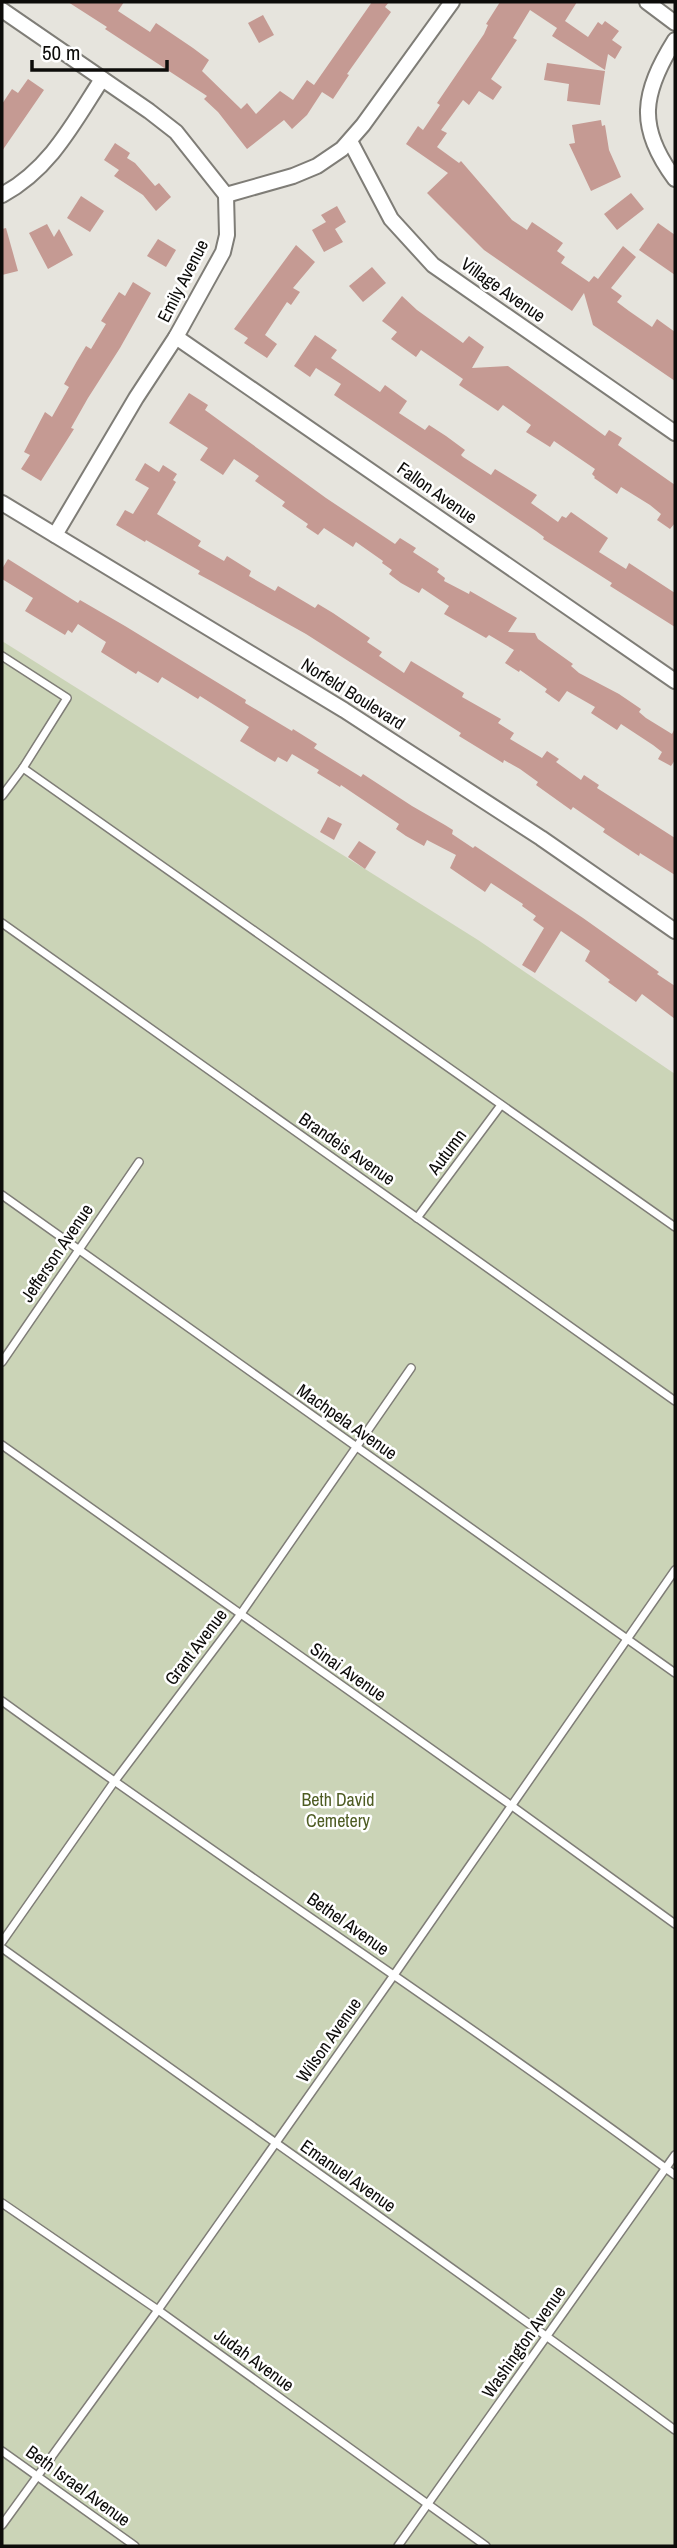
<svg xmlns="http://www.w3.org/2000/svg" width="677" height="2548" font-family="'Archivo Narrow',sans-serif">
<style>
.green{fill:#cbd4b7}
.building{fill:#c59a93}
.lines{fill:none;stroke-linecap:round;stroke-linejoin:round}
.service-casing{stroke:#7f7d77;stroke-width:10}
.minor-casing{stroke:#7f7d77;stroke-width:18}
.service{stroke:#fff;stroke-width:7}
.minor{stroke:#fff;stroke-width:14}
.labels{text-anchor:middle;stroke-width:5;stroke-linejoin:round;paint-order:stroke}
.street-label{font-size:18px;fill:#0d0c0a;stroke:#fff}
.park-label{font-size:18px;fill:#4e5c23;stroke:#fff}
</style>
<rect width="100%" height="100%" fill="#e6e4dd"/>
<path class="green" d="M2,641L478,940L675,1074V2546H2Z"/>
<g class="building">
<path d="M68,2H124L118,11L150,32L156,23L193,48L209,60L202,71L241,109L247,103L256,114L280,91L293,100L307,80L314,85L372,2H389L385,7L391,12L347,74L349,75L333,99L322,92L307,115L292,129L284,120L247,149L218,112L204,99L207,96L105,29L107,27Z"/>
<path d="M500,2H577L565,21L588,37L598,22L602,25L605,21L619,31L612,40L622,47L615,59L608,54L605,70L552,36L557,28L530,10L513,38L517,40L491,79L502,87L493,100L479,91L469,105L463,100L441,130L447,133L437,147L459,163L461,161L512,220L527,230L532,222L563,243L557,251L565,257L561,263L589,282L594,276L598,279L623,246L636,257L611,288L622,296L617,302L629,311L652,327L657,319L675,332V381L593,325L584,293L572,311L484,250L427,193L448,173L406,144L418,126L423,130L440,105L437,103L484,34L488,25L486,24Z"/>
<path d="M263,15L274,35L259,43L248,23Z"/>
<path d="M547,63L605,71L600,105L567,101L569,84L544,80Z"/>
<path d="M28,79L44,90L2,151V104L12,89L18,93Z"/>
<path d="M601,120L602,126L605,125L609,150L621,177L591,191L569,144L575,143L572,125Z"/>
<path d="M115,143L130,153L127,158L135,163L155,186L159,183L171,197L156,211L143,195L114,176L119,170L104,160Z"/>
<path d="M631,193L644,209L617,230L604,214Z"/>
<path d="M81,196L104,211L90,232L67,218Z"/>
<path d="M337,206L346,222L335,229L343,242L324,252L312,230L326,222L321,215Z"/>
<path d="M658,223L675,235V275L639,250Z"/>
<path d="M47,224L54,237L59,229L73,255L48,269L29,233Z"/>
<path d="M6,228L18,271L2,275V229Z"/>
<path d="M158,239L176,250L166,267L147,256Z"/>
<path d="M296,245L315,262L293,288L300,292L291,305L287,302L265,335L277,344L267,358L244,343L248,338L234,329Z"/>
<path d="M372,267L386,283L363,302L349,286Z"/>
<path d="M133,282L151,293L120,348L88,398L71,428L74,429L41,481L21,469L30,455L24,452L45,412L52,417L69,387L64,384L77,361L86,346L91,349L106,324L101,321L119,292L125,296Z"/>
<path d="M402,296L417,310L463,343L469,336L484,347L472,368L508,366L605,436L609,430L622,438L618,445L675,485V523L670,529L657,520L661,514L650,505L621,487L617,494L594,478L595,477L592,474L595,469L554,441L550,447L526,432L531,425L503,405L498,411L459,385L463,379L421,350L416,357L391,339L397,332L382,321Z"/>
<path d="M315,335L337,350L331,358L380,392L385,385L407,401L399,413L425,430L429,425L446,436L465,450L461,455L463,457L491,475L495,469L537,495L531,503L558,522L562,516L566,518L571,512L608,538L599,552L626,569L629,563L675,593V627L610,586L612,583L543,539L544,537L536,531L334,395L341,384L316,368L310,377L294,366Z"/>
<path d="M189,393L208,405L205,410L326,498L395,544L400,538L416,548L413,552L439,569L437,572L445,578L444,581L469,594L470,591L517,618L508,632L535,633L538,639L573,664L571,666L579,673L619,694L641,709L639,712L646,718L672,734L675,728V760L671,766L658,759L662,752L653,745L621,724L617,730L591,713L595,707L567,691L559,702L545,692L547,689L520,670L519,672L505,663L514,650L489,635L486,638L444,614L449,606L422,588L419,593L401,583L389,574L392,570L382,563L383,561L356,542L353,547L324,528L318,535L306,527L308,524L282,506L285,502L255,481L259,476L234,459L223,475L200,460L208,448L169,423Z"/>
<path d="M145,463L159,472L163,465L177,474L173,480L176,482L157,514L201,541L198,546L224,561L227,556L251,571L249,576L275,591L278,586L315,608L318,604L333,613L370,638L367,642L382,652L379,656L404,673L411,661L464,693L462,697L501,719L498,723L514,733L510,739L542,758L547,751L559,759L556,762L581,780L584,775L599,785L597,788L675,838V875L640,853L639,856L603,832L605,829L573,807L571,810L536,785L538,782L520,769L504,760L503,763L459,736L461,733L306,634L213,582L198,574L200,571L146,540L145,542L116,525L125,510L133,514L149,488L135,480Z"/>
<path d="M8,559L78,603L80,600L125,626L246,700L245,703L292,731L293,729L317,744L314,748L361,777L363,774L412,806L445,825L453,830L452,834L473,848L475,846L583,918L659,972L657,974L675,986V1019L642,994L636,1002L608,982L610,980L585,961L590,951L561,931L535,973L522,965L544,928L533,920L536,916L522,906L523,904L491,883L485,892L450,868L456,855L427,840L424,846L406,836L396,829L399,824L341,785L340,787L317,773L319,770L292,754L287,762L278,757L275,762L240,741L249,727L200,696L198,699L162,677L158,683L138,671L136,674L101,652L106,642L78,624L72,633L68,630L65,635L25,611L33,598L2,579V569Z"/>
<path d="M328,817L342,824L334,840L320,832Z"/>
<path d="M359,841L376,852L365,869L348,857Z"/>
</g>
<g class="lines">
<defs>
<g id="service">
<path d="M2,656L67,698L23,768L2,796"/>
<path d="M23,768L675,1227"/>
<path d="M2,923L675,1401"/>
<path d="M2,1195L675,1673"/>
<path d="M417,1218L501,1105"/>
<path d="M2,1362L139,1162"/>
<path d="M2,1445L512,1806L675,1924"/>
<path d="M2,1701C224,1862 454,2012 675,2175"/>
<path d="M2,1942L114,1782L240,1615L411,1368"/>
<path d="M2,1948C226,2109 453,2266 675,2430"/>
<path d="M2,2203L158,2310L486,2546"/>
<path d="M2,2451L135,2546"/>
<path d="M2,2525L158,2310L394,1975L675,1570"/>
<path d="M398,2546L675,2155"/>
</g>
<g id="minor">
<path d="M647,2L675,23"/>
<path d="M2,10L149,111L176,132L226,195"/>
<path d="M675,40C642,93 636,127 675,179"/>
<path d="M350,141L391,219L433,265L675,433"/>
<path d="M2,195C50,169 73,124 102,79"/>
<path d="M226,195L293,176L317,166L342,149L363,125L452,2"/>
<path d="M176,337L675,681"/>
<path d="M2,503L344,710L541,838L675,931"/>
<path d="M55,535L136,398L176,337L223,252L227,235L226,195"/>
</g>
</defs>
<use href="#service" class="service-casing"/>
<use href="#minor" class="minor-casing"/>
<use href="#service" class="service"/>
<use href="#minor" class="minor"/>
</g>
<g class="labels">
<g class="street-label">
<text transform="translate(183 281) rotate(-63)" y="6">Emily Avenue</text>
<text transform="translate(503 290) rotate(35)" y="6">Village Avenue</text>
<text transform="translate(437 493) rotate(35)" y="6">Fallon Avenue</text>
<text transform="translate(353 694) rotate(32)" y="6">Norfeld Boulevard</text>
<text transform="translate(347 1149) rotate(35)" y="6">Brandeis Avenue</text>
<text transform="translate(447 1152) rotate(-53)" y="6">Autumn</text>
<text transform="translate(57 1253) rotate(-56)" y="6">Jefferson Avenue</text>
<text transform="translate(347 1422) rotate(35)" y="6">Machpela Avenue</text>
<text transform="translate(196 1647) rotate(-53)" y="6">Grant Avenue</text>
<text transform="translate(348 1672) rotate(35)" y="6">Sinai Avenue</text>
<text transform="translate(348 1924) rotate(35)" y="6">Bethel Avenue</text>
<text transform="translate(329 2040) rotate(-55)" y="6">Wilson Avenue</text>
<text transform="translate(348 2176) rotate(35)" y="6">Emanuel Avenue</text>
<text transform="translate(524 2342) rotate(-55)" y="6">Washington Avenue</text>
<text transform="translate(254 2360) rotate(36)" y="6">Judah Avenue</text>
<text transform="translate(78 2486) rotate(36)" y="6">Beth Israel Avenue</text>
</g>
<g class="park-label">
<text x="338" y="1806">Beth David<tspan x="338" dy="21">Cemetery</tspan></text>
</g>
</g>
<rect width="677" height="2548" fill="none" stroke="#0d0c0a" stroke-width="7"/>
<path d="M32 60v10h135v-10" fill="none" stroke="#0d0c0a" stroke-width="3.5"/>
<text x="42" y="60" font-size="21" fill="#0d0c0a" stroke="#ffffff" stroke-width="5" paint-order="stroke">50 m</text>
</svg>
